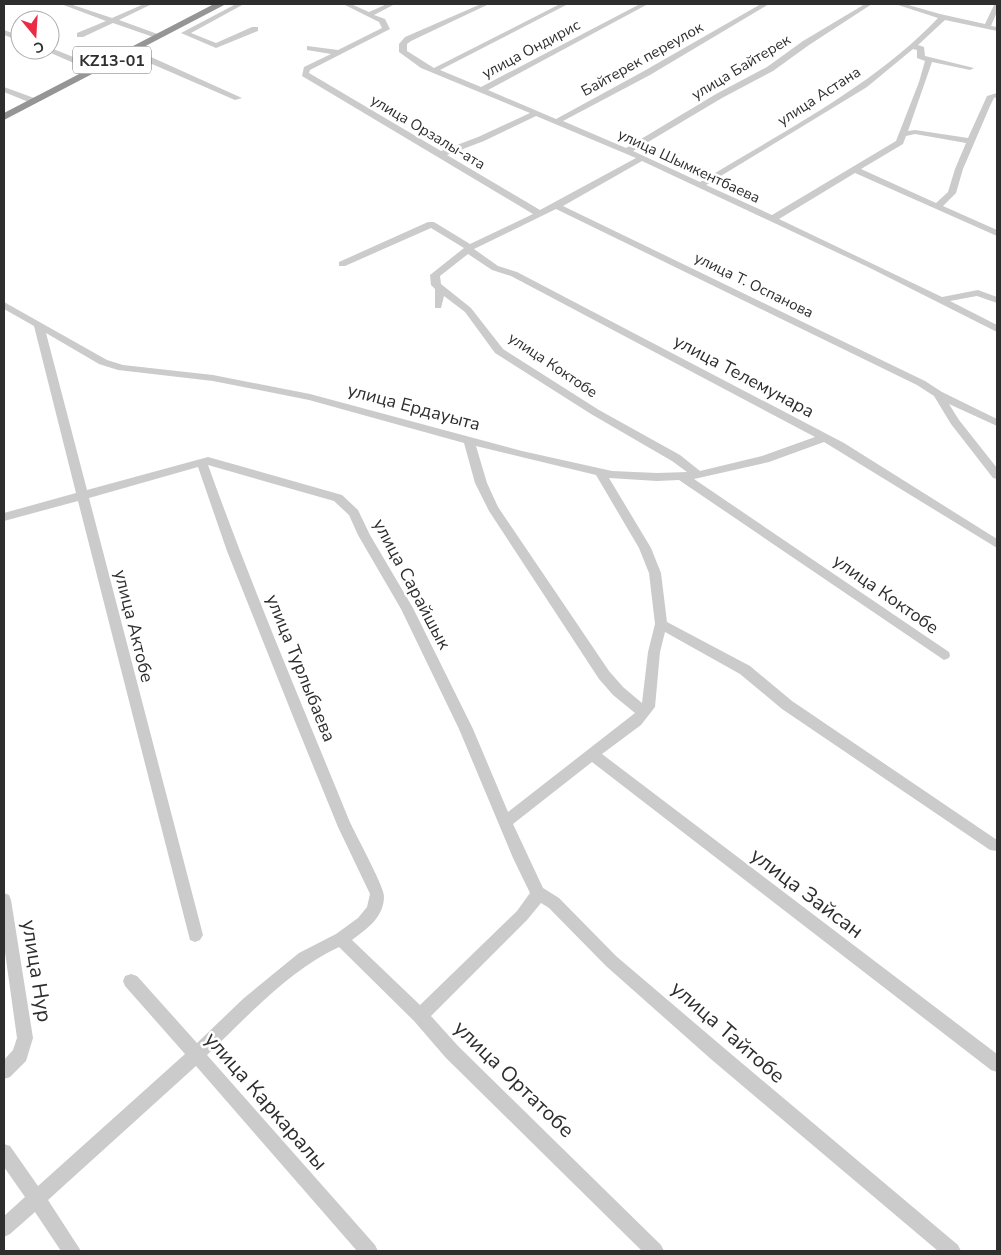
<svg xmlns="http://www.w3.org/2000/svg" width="1001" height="1255" font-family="'Nunito Sans',sans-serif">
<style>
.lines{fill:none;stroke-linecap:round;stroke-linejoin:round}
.minor{fill:#cbcbcb;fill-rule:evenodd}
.highway{fill:#959595;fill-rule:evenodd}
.labels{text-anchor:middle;stroke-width:5;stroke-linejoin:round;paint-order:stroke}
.far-street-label{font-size:15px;fill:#2e2e2e;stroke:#fff}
.shield{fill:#fff;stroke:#6d6d6d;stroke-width:1}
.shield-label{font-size:16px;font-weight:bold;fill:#2e2e2e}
.street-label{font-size:18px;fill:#2e2e2e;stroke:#fff}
.near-street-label{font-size:21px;fill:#2e2e2e;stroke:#fff}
</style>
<rect width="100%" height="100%" fill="#fff"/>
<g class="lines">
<g class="minor">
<path d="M61,4H70L112,18L144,4H152L119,20L163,36L156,38L113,23L83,37H77V33L106,21Z"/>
<path d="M236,4H244L191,33L216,43L252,27H258V31L216,48L181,33Z"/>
<path d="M343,4H351L369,12L387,4H395L374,15L385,19L390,29L310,70L309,73L441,151L478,137L530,113L421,68L399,52V44L405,37L481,4H489L411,41L407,44V51L434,68L560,4H568L440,70L481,87L640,4H648L488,90L556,119L644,71L761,4H769L650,75L563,121L626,148L716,94L767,67L803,41L865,4H872L809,45L773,71L722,98L633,151L700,182C779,134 875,85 938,18L895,4H905L940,14L985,24L994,5L997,4V12L991,26L997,27V31L945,20L918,45L924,47L925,56L974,68L970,70L932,62L908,131L915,130L968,138L987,96L997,93V97L994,98L990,106L963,169L956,193L943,206L997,230V236L855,173L779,219L942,297L978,290L997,297V303L977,296L950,301L997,325V332L868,267L642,161L563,206L925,381L942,392L997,419V426L949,404L959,420L997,468V479L993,478L951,424L934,396L917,385L556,209L474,249L498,266L517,272L844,443L997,539V548L824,442L769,462L694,479L949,652L950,655L949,658L944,660L679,480L657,481L609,478L651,548L661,573L667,622L750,666L792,701L997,840V851L990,850L782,709L740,674L665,632L660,652L655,707L641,725L602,754L997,1054V1072L991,1070L592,762L513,824L543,888L559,898L616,956L724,1048L958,1245L961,1251H938L712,1060L606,966L549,908L541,903L527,920L431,1016L458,1046L661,1245L664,1251H642L446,1058L414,1021L339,947C289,970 246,1018 207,1055L375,1245L378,1251H357L196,1066L48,1200L81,1251H61L35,1212L10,1234L4,1237V1216L25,1197L4,1167V1144L10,1146L38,1186L185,1054L125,986L123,981L125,976L131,974L137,976L197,1043L244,998L299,953L336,934L358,918L367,907L370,894L338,827L294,719L227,551L198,467L89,498L203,935L200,940L195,942L190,940L78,501L4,521V513L76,493L34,326L4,309V302L107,360L123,365L213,375L310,394L522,451L612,471L657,473L687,472L672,461L591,414L495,353L465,312L444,296L441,308H435V289L431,285L430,275L464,248L431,228L345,266H339V262L428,222H434L470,244L533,214L302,76L304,67L331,54L307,50V46L338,50L382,28L379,22ZM913,49L917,50V58L925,61L919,82L896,141L772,215L706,185L867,87ZM536,116L636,158L540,210L447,155L484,141ZM915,134L966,143L955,169L948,192L936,203L861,169L903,144L906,136ZM468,254L492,270L511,276L815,437L762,456L700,471L680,455L599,410L503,349L471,308L441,284L440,276ZM46,333L99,364L118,370L213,381L309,400L464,443L475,483L489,511L599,679L613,695L635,713L508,812L473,729L413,608L370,535L358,510L342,495L208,457L87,490ZM476,446L596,475L639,548L649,573L655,624L648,652L642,703L623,687L609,671L498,507L487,483ZM208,465L334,501L349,515L358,535L401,609L459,729L513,858L530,893L517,911L420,1005L352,940C368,928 384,917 384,896C384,886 355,834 349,820C301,702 251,585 208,465Z"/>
<path d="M4,30L20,36V41L4,35Z"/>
<path d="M51,48L98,67L99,69L92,71L44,50Z"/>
<path d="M124,51L151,57L242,98L235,100L145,61L124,55Z"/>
<path d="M4,87L37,99L38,101L31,103L4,92Z"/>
<path d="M4,893L9,895L11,900L33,1038L26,1061L10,1077L4,1079V1060L13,1050L17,1038L4,945Z"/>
</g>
<path class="highway" d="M214,4H226L4,120V113Z"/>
</g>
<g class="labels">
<g class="far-street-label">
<text transform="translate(531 49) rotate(-28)" y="5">улица Ондирис</text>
<text transform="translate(642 59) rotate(-29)" y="5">Байтерек переулок</text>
<text transform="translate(741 67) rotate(-31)" y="5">улица Байтерек</text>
<text transform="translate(819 96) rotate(-33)" y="5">улица Астана</text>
<text transform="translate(428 132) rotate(31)" y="5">улица Орзалы-ата</text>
<text transform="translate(689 166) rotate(25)" y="5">улица Шымкентбаева</text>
<text transform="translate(754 285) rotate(26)" y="5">улица Т. Оспанова</text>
<text transform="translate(553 365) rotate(34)" y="5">улица Коктобе</text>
</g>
<rect class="shield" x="73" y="46.5" width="78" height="27" rx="4"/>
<g class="shield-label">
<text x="112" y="66">KZ13-01</text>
</g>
<g class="street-label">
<text transform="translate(744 376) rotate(28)" y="6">улица Телемунара</text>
<text transform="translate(414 407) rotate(15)" y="6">улица Ердауыта</text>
<text transform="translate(412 584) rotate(62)" y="6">улица Сарайшык</text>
<text transform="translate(886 594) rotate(35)" y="6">улица Коктобе</text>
<text transform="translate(134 626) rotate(76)" y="6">улица Актобе</text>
<text transform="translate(301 668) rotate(68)" y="6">улица Турлыбаева</text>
</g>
<g class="near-street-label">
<text transform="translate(807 893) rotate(37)" y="7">улица Зайсан</text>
<text transform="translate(37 971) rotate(81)" y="7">улица Нур</text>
<text transform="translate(728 1032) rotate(41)" y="7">улица Тайтобе</text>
<text transform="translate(514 1079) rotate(44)" y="7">улица Ортатобе</text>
<text transform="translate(266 1101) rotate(49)" y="7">улица Каркаралы</text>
</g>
</g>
<rect width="1001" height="1255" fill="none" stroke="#2e2e2e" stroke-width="10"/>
<g transform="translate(35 35) rotate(162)"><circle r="24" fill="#ffffff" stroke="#ababab"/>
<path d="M0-4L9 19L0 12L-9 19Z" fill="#eb2b45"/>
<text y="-8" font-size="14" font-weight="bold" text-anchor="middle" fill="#2e2e2e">С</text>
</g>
</svg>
